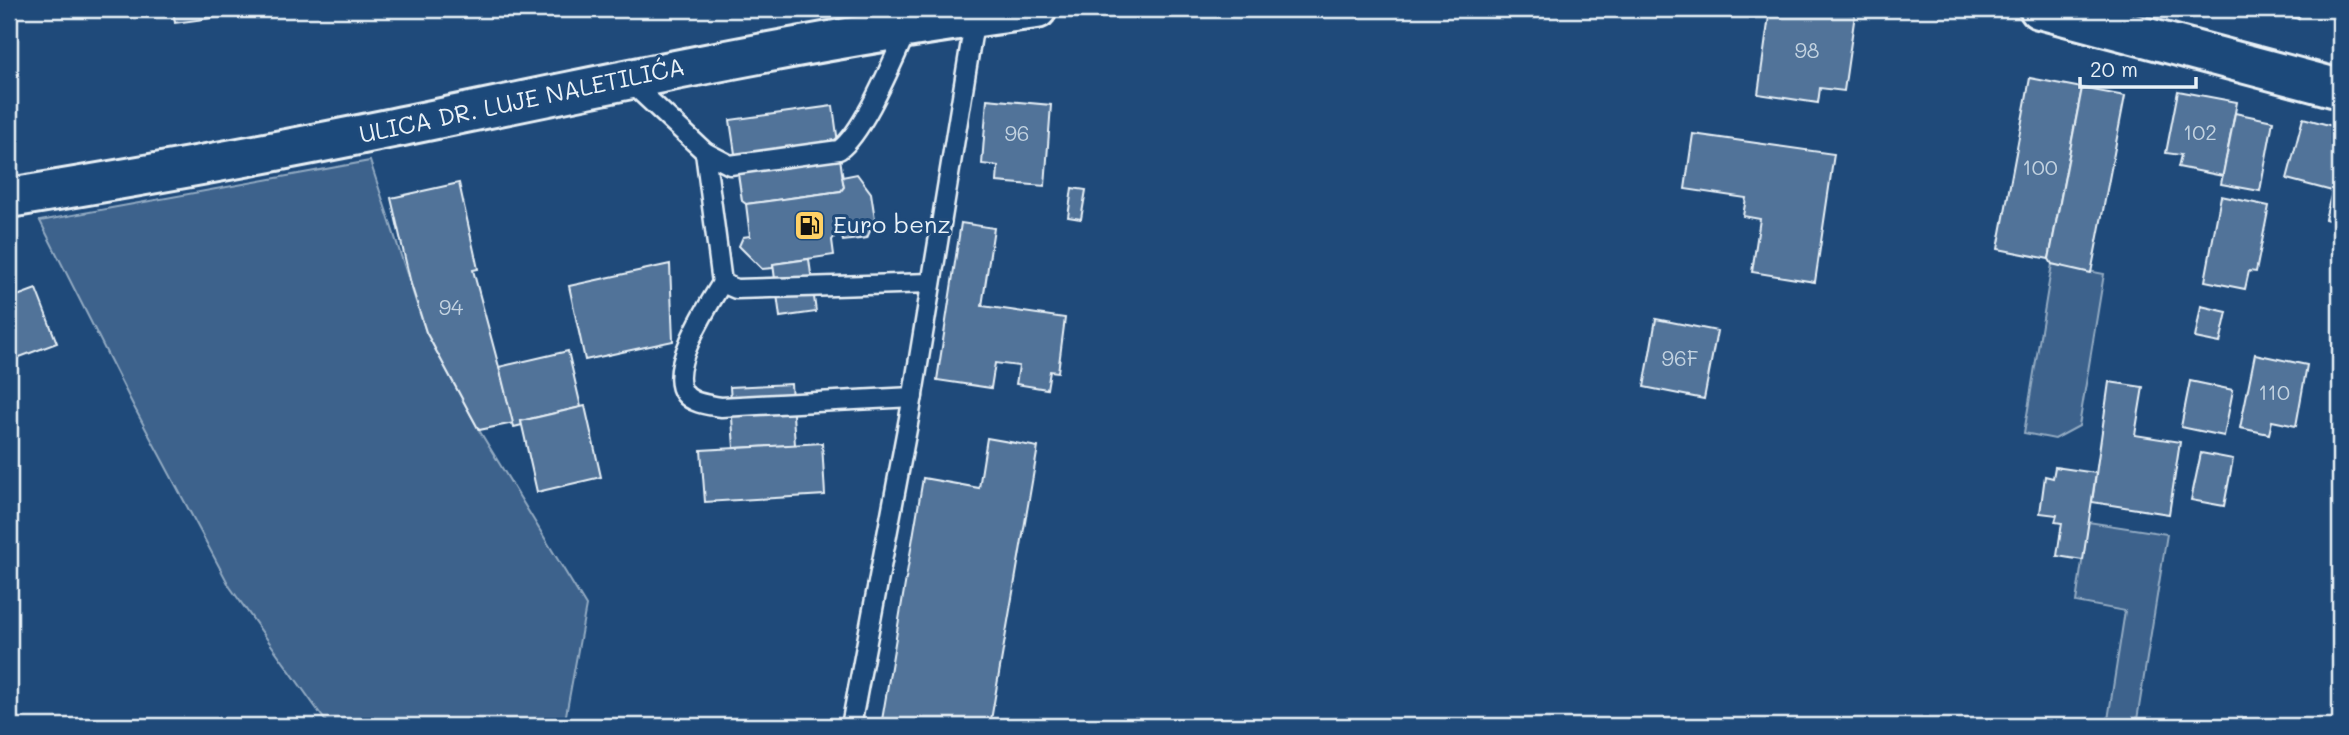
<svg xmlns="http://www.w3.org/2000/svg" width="2349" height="735" font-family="Mali,sans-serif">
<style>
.green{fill:#3c628c;stroke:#92aac2;stroke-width:2}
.building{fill:#517399;stroke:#e8f1f8;stroke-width:2}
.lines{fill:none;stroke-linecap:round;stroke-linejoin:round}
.lane-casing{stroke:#e8f1f8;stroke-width:23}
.secondary-casing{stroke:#e8f1f8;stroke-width:44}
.lane{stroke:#1f4a7a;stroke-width:18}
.secondary{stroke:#1f4a7a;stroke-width:38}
.labels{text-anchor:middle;stroke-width:6;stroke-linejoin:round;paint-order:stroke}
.number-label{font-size:21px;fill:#c2d2e0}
.street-label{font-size:24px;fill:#e8f1f8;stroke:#1f4a7a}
.poi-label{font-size:24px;fill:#e8f1f8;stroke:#1f4a7a;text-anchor:start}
</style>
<rect width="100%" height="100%" fill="#1f4a7a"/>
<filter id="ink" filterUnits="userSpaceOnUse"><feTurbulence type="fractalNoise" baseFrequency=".0143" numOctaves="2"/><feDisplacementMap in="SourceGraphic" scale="14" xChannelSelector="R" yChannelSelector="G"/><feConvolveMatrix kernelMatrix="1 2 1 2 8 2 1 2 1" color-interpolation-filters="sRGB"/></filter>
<g filter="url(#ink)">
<g class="green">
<path d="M370,161L426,332L479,430L586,606L564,726H329L230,587L133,405L40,221Z"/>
<path d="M2052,264L2104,274L2079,426L2055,439L2024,433Z"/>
<path d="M2088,522L2167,534L2136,726H2107L2125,611L2076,602Z"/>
</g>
<g class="building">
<path d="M173,9H248L249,13L175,23Z"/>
<path d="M1770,9H1816L1855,14L1844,91L1820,88L1818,103L1758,94Z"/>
<path d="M2273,9H2303L2298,19Z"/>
<path d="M2030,78L2082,88L2049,259L1998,249Z"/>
<path d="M2082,88L2125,96L2091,273L2052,264L2049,259Z"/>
<path d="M2178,91L2237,102L2223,176L2178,167L2181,155L2166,153Z"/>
<path d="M987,99L1051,105L1045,186L997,182L998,166L982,164Z"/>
<path d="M833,106L844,187L841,191L746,204L742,201L730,120Z"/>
<path d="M2235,113L2273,121L2260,191L2221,184Z"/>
<path d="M2303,118L2340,128V160L2332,191L2287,179Z"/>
<path d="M1693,134L1834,154L1815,282L1752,272L1760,219L1743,216L1746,198L1685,189Z"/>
<path d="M2340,160V223L2325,219Z"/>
<path d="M857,174L871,193L875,219L867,238L843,241L841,232H838L832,240L834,255L773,264V268L762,269L739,246L743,237L750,236L746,204L841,191L844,187L842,177Z"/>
<path d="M459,183L478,269L473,270L514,423L479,430L426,332L411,284L391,198Z"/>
<path d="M1072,188L1086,190L1081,219L1068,217Z"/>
<path d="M2221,196L2269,206L2256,272L2249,271L2245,289L2205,281Z"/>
<path d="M961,223L994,228L982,306L1065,318L1058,372L1050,371L1047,389L1016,384L1019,366L995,363L991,388L937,380Z"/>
<path d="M809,259L816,312L780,317L773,264Z"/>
<path d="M670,264L673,341L585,360L569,286Z"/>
<path d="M36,289L57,343L9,361V299Z"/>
<path d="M2201,306L2227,312L2220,343L2195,338Z"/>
<path d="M1656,319L1717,331L1704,399L1644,387Z"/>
<path d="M568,351L581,407L521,421L522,425L514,427L499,367Z"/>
<path d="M2255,354L2307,365L2296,426L2272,421L2269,434L2240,428Z"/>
<path d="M2190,381L2233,390L2224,436L2181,427Z"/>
<path d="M2109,382L2143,387L2135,435L2180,442L2169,514L2092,502Z"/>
<path d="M791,384L795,445L734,448L730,387Z"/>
<path d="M585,406L601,477L537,492L521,421Z"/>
<path d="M987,438L1038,447L990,726H881L923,478L979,488Z"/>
<path d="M822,443L825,495L705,502L701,450Z"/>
<path d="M2201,453L2233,459L2224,506L2191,500Z"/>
<path d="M2055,467L2096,473L2083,560L2057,556L2062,523L2055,522L2057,515L2040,513L2045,476L2053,478Z"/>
</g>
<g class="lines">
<defs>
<g id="lane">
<path d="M629,81L705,152L730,165L839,150C864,132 893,60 907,30"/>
<path d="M705,152L722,283L736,289L931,283"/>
<path d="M722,283C709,304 666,370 685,394C693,404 710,405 721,407L913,397"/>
<path d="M851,726L910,413L975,17"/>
</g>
<g id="secondary">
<path d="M2039,9L2340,89"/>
<path d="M9,198C137,177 266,154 393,128C607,84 820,37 1037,9"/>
</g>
</defs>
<use href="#lane" class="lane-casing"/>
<use href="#secondary" class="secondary-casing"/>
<use href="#lane" class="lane"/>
<use href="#secondary" class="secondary"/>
</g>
</g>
<defs>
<symbol id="fuel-square" viewBox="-11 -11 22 22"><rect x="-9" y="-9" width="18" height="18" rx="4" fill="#ffd166" stroke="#1f4a7a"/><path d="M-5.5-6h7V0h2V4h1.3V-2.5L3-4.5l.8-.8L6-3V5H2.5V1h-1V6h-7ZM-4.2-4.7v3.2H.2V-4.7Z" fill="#111"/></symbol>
</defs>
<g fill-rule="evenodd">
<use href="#fuel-square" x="792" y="208" width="35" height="35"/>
</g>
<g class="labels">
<g class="number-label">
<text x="1807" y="58">98</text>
<text x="2200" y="140">102</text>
<text x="1017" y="141">96</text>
<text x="2040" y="175">100</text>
<text x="451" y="315">94</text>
<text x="1680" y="366">96F</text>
<text x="2274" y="400">110</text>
</g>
<g class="street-label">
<text transform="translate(522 101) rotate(-12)" y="8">ULICA DR. LUJE NALETILIĆA</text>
</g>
<g class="poi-label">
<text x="833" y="233">Euro benz</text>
</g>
</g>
<rect width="2349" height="735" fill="none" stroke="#1f4a7a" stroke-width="35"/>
<rect x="18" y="18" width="2314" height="700" fill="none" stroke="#e8f1f8" stroke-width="2.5" filter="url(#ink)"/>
<path d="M2080 77v10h116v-10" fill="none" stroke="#e8f1f8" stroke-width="3.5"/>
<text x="2090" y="77" font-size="21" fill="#e8f1f8" stroke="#1f4a7a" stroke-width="5" paint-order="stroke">20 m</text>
</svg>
